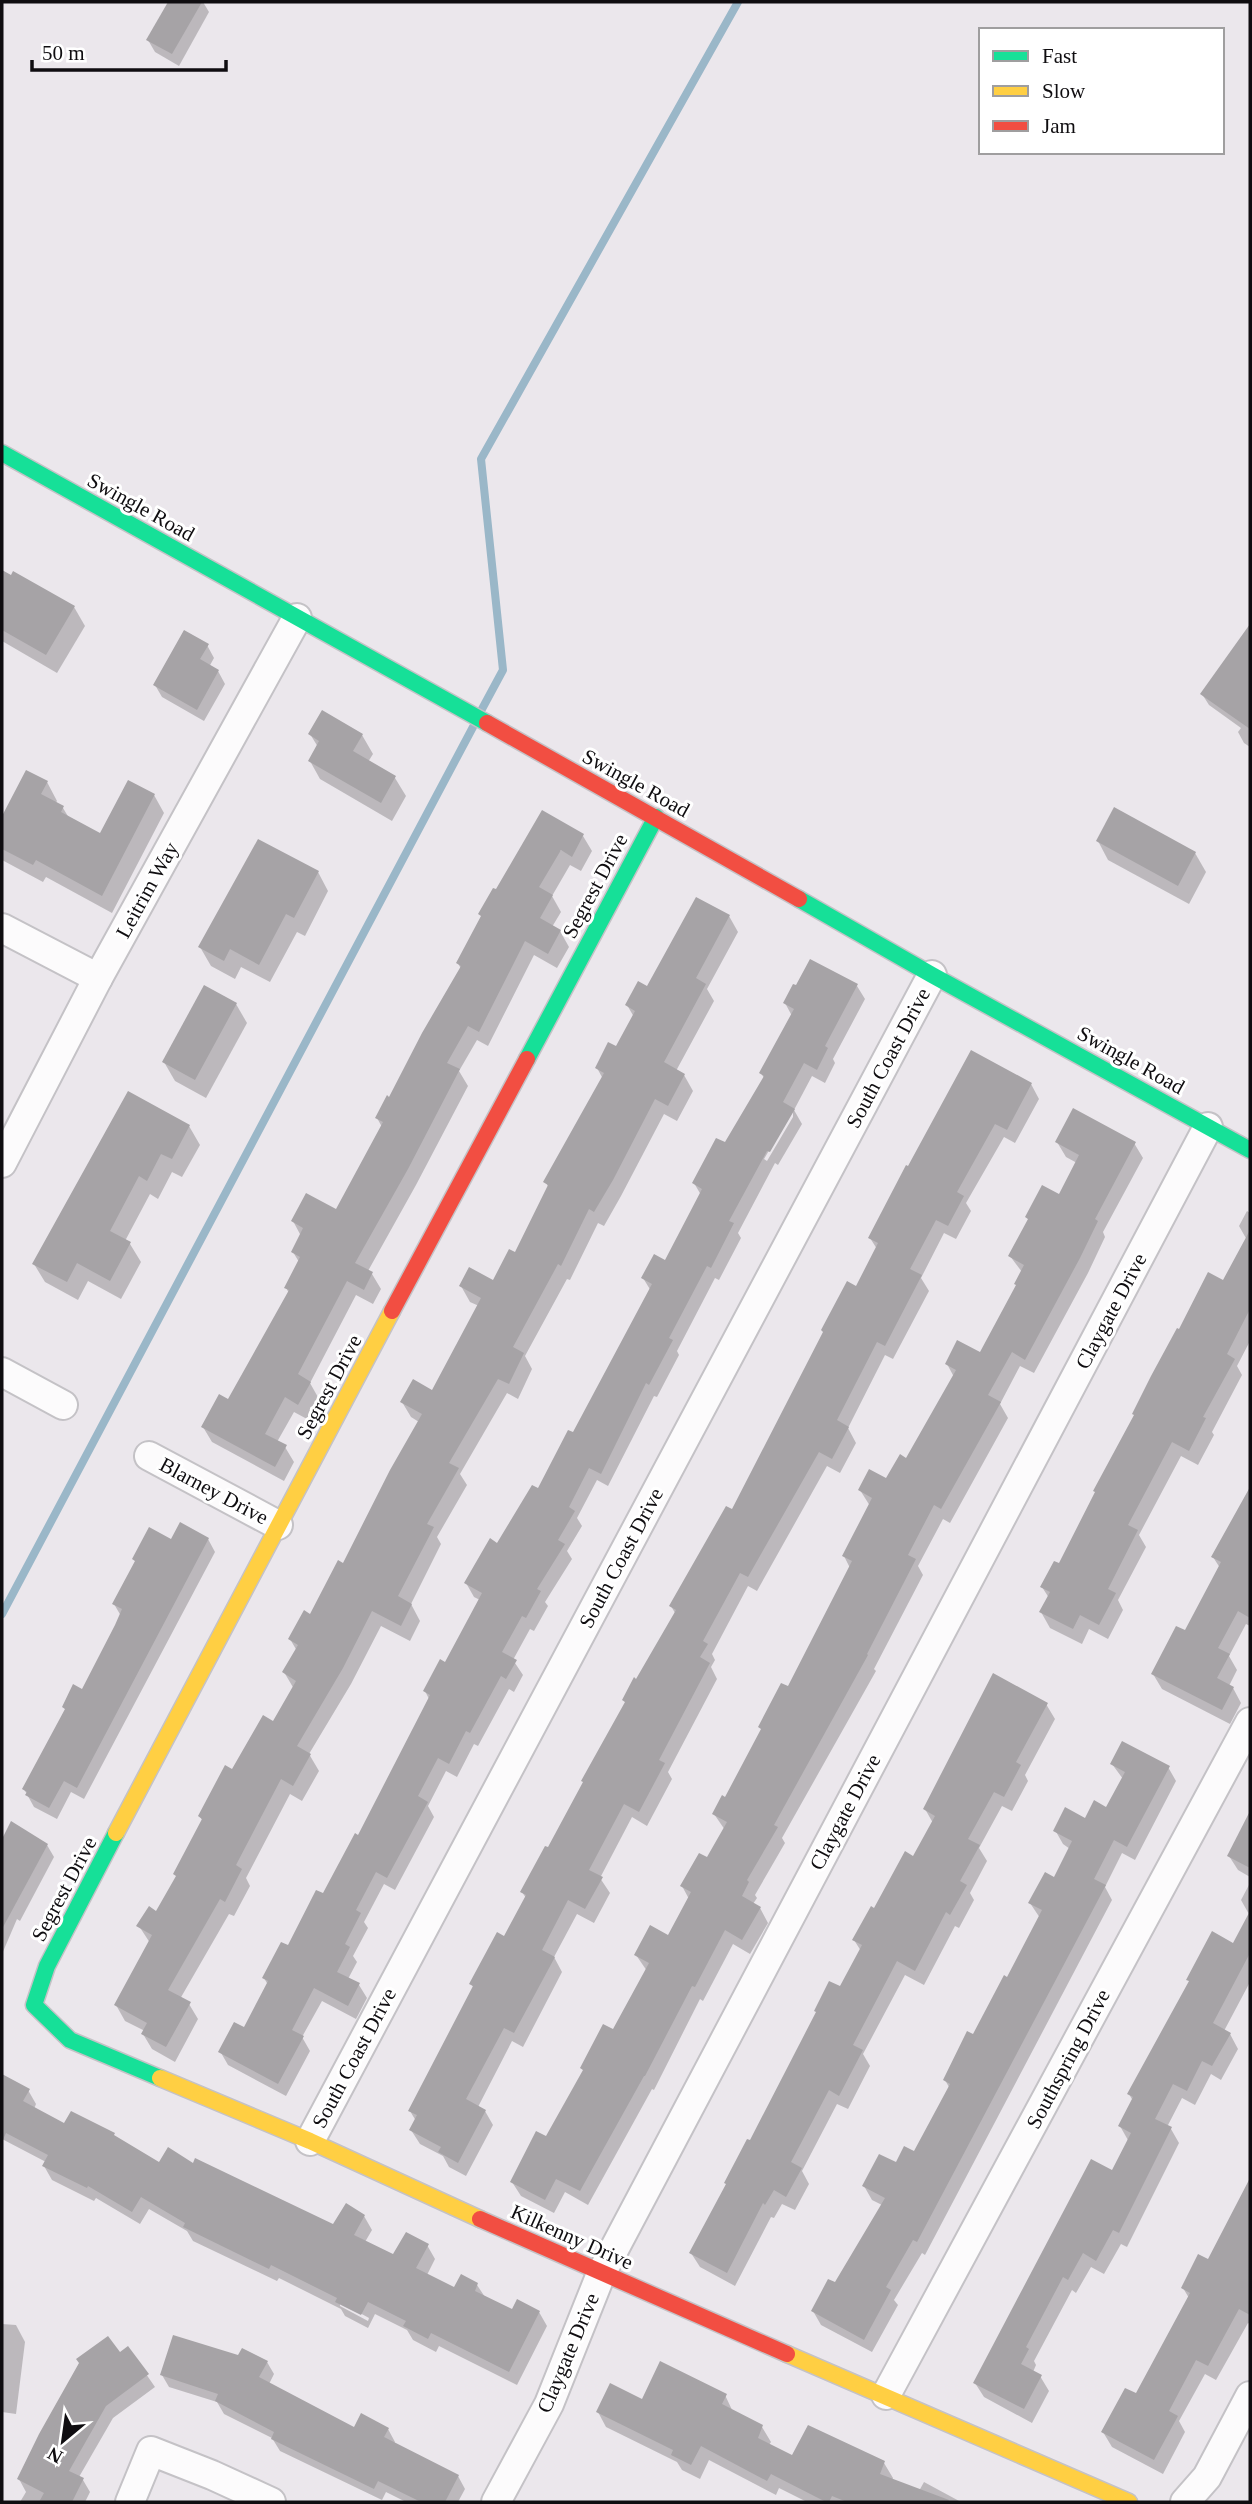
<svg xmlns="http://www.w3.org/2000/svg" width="1252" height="2504" font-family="'Times New Roman',serif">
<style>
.shadow{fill:#0003;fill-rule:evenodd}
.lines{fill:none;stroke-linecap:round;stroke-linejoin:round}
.stream{stroke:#9ab7c8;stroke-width:8}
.building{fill:#a6a3a6}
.street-casing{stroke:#c4c2c6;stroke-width:32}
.fast-casing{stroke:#c4c2c6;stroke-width:19}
.slow-casing{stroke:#c4c2c6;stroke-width:19}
.jam-casing{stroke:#c4c2c6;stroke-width:19}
.street{stroke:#fcfbfc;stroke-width:28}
.fast{stroke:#16e098;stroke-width:16}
.slow{stroke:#ffcf43;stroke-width:16}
.jam{stroke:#f24e42;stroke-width:16}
.labels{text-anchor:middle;stroke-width:6;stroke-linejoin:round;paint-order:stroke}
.street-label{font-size:21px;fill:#0f0d10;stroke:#fff}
</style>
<rect width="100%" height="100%" fill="#ebe7ec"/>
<g class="shadow">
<path d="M170,2H203L209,12L179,66L155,52L148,40Z"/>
<path d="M2,572L74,607L85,626L57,673L2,641Z"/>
<path d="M1245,634L1250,638V747L1244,743L1238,732L1241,728L1209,705L1202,694Z"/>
<path d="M207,645L214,658L209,667L218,671L225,684L204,721L162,697L155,685Z"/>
<path d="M310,734L362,735L373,754L368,762L395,778L406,796L392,821L320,779L310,761L318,747Z"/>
<path d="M27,772L47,782L57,801L55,804L63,808L69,818L100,835L154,795L164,813L112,913L46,877L43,882L2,860V820Z"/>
<path d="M583,836L592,851L581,871L570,865L552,896L561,912L552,927L560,931L569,947L557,968L534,955L488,1046L477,1040L459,1071L468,1086L416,1185L368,1271L372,1274L381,1289L373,1304L356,1295L310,1383L319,1399L307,1419L294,1412L277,1442L285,1447L294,1462L284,1481L212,1442L203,1427L228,1401L289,1293L286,1288L299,1262L293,1252L301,1236L293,1221L337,1211L382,1127L377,1118L390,1099L461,969L458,963L497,892Z"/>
<path d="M1098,841L1195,853L1206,872L1189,904L1108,860Z"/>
<path d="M318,872L328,891L305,936L297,932L270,982L241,967L235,979L211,966L200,947Z"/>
<path d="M729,916L738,932L707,989L714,1001L676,1071L684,1075L693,1091L677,1121L664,1114L621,1196L604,1226L598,1223L570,1280L567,1279L525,1356L532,1369L518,1399L507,1393L460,1474L467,1485L437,1537L441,1544L411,1604L420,1621L410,1641L381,1626L351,1684L309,1754L319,1771L302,1801L290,1794L246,1878L250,1886L234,1916L229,1914L180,1999L189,2004L198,2019L175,2062L152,2049L143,2034L145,2031L125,2021L116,2005L150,1943L139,1926L157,1913L177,1878L203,1822L200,1816L233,1771L274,1723L294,1689L284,1672L297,1651L290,1639L311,1616L344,1565L419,1422L411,1417L402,1402L433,1392L479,1306L470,1302L461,1286L493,1282L516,1254L549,1188L545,1181L603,1079L597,1068L617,1049L634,1017L627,1005Z"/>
<path d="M857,986L865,999L833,1059L835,1063L825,1083L812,1076L794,1110L802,1124L778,1165L775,1163L738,1233L741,1238L719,1280L715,1278L677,1351L679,1355L657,1397L654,1396L608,1486L597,1480L577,1518L582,1526L567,1551L572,1559L545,1602L548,1606L534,1631L530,1629L513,1660L523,1675L514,1692L509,1689L478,1746L474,1744L457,1777L446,1771L428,1806L434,1817L395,1890L384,1884L364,1922L368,1928L353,1956L357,1962L348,1979L359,1985L367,1998L356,2019L322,2001L302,2037L310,2051L286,2096L228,2065L220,2051L245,2029L268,1985L264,1978L289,1948L324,1896L359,1837L429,1699L425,1691L446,1664L480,1600L474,1597L466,1583L539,1491L574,1435L651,1291L643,1278L665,1262L701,1195L694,1183L725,1145L764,1078L761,1073L792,1016L785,1003ZM793,1110V1117L767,1161L764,1159Z"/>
<path d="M236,1004L247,1023L206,1098L175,1081L164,1062Z"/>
<path d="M1031,1084L1039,1099L1015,1143L1004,1137L966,1203L971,1211L956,1239L944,1233L921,1278L929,1291L893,1359L885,1355L848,1428L856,1443L840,1473L827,1466L757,1591L748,1586L712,1654L715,1660L711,1667L717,1679L668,1772L672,1779L647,1826L632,1817L600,1878L610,1893L594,1923L577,1914L554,1957L562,1972L523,2047L512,2041L478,2107L485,2111L493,2125L466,2176L449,2167L443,2156L420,2144L411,2130L416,2121L410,2111L474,1988L471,1984L505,1939L526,1898L522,1892L548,1850L626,1704L624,1700L637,1681L675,1613L671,1606L732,1511L856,1288L877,1249L870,1238Z"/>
<path d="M189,1126L200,1145L182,1177L172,1172L158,1199L150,1194L125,1241L130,1244L141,1262L121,1299L88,1281L78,1300L45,1282L34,1264Z"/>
<path d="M1057,1142L1134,1143L1143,1158L1103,1232L1105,1237L1088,1273L1034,1373L1020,1366L1000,1404L1008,1418L950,1523L943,1519L918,1566L923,1575L874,1669L876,1671L782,1838L785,1843L755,1895L757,1898L753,1904L760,1908L768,1923L750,1954L733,1944L703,2001L700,1999L654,2090L652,2089L588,2205L565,2192L554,2213L521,2196L512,2182L546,2138L584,2072L582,2068L614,2032L647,1971L636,1955L669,1937L689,1899L682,1886L707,1860L725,1830L714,1814L726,1799L789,1689L850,1568L844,1556L870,1506L860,1490L887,1480L907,1460L954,1377L947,1364L981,1355L1018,1286L1022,1272L1010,1256L1029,1221L1027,1217L1059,1196L1077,1163L1066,1157Z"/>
<path d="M1247,1211L1250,1213V1341L1237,1366L1242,1375L1212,1432L1214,1435L1198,1465L1181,1456L1139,1535L1146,1547L1118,1600L1123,1610L1108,1639L1089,1629L1082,1644L1050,1628L1041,1612L1049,1598L1042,1587L1060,1566L1180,1331L1224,1282L1247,1240L1239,1226Z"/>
<path d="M1250,1490V1626L1246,1624L1229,1656L1237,1670L1229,1686L1233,1688L1241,1703L1230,1724L1162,1689L1153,1674L1186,1633L1220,1568L1213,1557Z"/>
<path d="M208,1539L215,1552L84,1799L71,1792L57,1819L34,1807L24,1789L66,1711L64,1707L83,1691L121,1616L114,1604L136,1563L134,1559L172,1541Z"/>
<path d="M1046,1704L1055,1719L1025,1775L1028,1781L1012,1811L1002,1806L979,1848L987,1861L970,1893L974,1900L959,1928L955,1926L924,1985L905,1975L863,2054L870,2066L848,2109L837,2104L802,2171L809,2184L795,2210L782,2204L774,2218L771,2217L735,2286L700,2267L691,2253L750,2142L861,1951L854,1940L914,1858L933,1823L925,1809Z"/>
<path d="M1112,1764L1168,1767L1176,1781L1135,1860L1122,1853L1105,1887L1112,1900L925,2255L922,2253L894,2300L898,2305L872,2352L821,2325L813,2311L836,2285L882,2205L872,2200L864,2186L915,2154L950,2089L945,2080L1008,1979L1040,1918L1030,1903L1055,1879L1070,1849L1063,1844L1055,1830L1086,1820L1107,1809L1123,1779Z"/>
<path d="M12,1823L47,1845L54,1857L20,1921L17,1919L2,1954V1843Z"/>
<path d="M1240,1836L1250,1841V1877L1238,1870L1229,1856Z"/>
<path d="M1250,1883V1982L1224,2031L1230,2034L1238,2049L1221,2080L1211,2074L1195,2105L1182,2098L1167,2127L1171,2129L1179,2143L1127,2247L1121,2244L1104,2274L1091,2267L1076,2293L1072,2290L1034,2361L1036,2365L1033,2372L1040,2376L1049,2391L1032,2423L984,2397L975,2383L1113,2173L1129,2142L1120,2126L1133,2101L1129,2094L1234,1945L1250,1916L1241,1900Z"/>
<path d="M7,2079L28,2090L36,2104L34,2109L65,2125L116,2138L160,2164L194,2165L334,2226L364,2216L372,2230L365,2242L393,2256L427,2245L435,2259L427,2275L455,2290L477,2285L485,2297L513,2311L539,2312L547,2326L517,2385L439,2346L436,2352L413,2340L407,2330L375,2314L368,2328L345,2316L341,2309L279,2278L277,2281L193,2241L187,2231L149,2209L140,2224L96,2198L94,2201L52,2180L44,2166L46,2162L2,2139V2088ZM340,2302L369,2318L368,2321L340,2306Z"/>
<path d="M1250,2184V2324L1248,2323L1216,2380L1205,2374L1179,2421L1185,2432L1163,2474L1112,2447L1103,2432L1137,2396L1189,2298L1183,2288L1209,2262Z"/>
<path d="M2,2324L16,2325L25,2342L16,2414L2,2412Z"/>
<path d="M128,2348L155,2387L113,2418L79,2477L83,2480L90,2492L85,2502H20L26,2492L19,2479L120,2354Z"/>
<path d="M239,2357L267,2362L274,2374L269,2384L355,2429H388L395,2442L394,2444L458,2476L465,2489L458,2502H406L386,2492L382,2500L280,2451L272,2438L224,2414L217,2402L169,2387L162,2375Z"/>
<path d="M725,2395L733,2412L762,2427L771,2442L769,2445L793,2458L884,2463L893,2478L892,2481L919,2491L924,2482L961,2502H807L779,2488L776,2495L709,2460L700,2479L682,2470L677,2462L606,2427L598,2412L643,2401Z"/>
</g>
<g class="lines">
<g class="stream">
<path d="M482,709L503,670L481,459L738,2"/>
<path d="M2,1614L473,727"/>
</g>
</g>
<g class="building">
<path d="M168,2H202L172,54L146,40Z"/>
<path d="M2,570L11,575L13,571L75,606L46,655L2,630Z"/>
<path d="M1250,624V729L1200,694Z"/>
<path d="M184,630L209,644L200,659L219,670L197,710L153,685Z"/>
<path d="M322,710L363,734L353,751L396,776L381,803L308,761L319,741L308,734Z"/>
<path d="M26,770L48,781L41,794L64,806L61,812L100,833L128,780L155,794L102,896L36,860L33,865L2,849V816Z"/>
<path d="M1114,807L1196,852L1178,886L1096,841Z"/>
<path d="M542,810L584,834L572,857L561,850L539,887L553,895L540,918L561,930L548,954L525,941L479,1032L468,1026L447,1063L460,1069L408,1169L355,1263L373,1272L364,1290L347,1281L298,1374L311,1382L298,1405L285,1397L265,1434L287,1445L275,1467L201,1427L219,1394L228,1399L289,1290L284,1288L300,1257L291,1252L303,1228L291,1221L306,1193L336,1209L383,1122L375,1118L387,1095L389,1097L422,1033L461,966L456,963L481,916L478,914L493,888L496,889Z"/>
<path d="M258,839L319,871L294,918L286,914L259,965L230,949L224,961L198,947Z"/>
<path d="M696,897L730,915L696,978L706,984L664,1062L685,1074L668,1106L655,1099L613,1180L594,1212L589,1209L561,1266L558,1264L513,1347L524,1353L509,1384L498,1379L449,1463L459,1468L427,1524L434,1527L398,1596L412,1604L401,1626L372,1611L343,1668L297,1746L311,1754L293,1786L281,1779L236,1865L242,1869L225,1902L220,1899L168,1990L191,2002L166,2047L141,2034L147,2023L114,2005L152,1935L136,1926L149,1906L156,1911L176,1876L173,1874L202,1819L198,1816L225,1765L232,1769L263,1715L273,1721L296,1681L282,1672L298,1645L288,1639L304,1610L310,1614L338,1560L343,1563L390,1470L422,1414L400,1402L413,1379L432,1390L481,1298L459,1286L469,1267L493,1280L509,1249L515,1252L548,1185L543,1182L604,1073L595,1068L608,1042L616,1046L635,1011L625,1005L638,981L647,986Z"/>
<path d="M810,959L858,984L825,1046L828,1048L817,1070L804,1063L783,1102L795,1109L770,1152L767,1151L729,1221L734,1223L711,1268L707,1266L669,1338L673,1340L649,1385L646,1383L601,1474L589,1468L569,1507L575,1511L558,1540L565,1544L537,1589L541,1591L526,1618L522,1616L502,1652L517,1660L506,1679L501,1676L470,1733L466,1731L449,1764L438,1758L418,1796L428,1802L387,1878L376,1872L356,1910L361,1913L345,1944L350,1947L337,1972L360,1983L348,2006L314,1988L292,2030L304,2036L278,2084L218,2052L234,2022L244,2027L268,1981L262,1978L281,1942L288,1945L316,1890L323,1893L355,1833L358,1835L430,1695L423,1691L440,1659L445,1662L482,1593L464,1583L490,1538L497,1543L532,1485L538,1488L568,1430L573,1432L652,1284L641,1278L654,1254L665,1260L702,1189L692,1183L716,1138L725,1142L764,1076L759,1073L794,1009L783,1003L793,984L796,985Z"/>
<path d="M204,985L237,1003L195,1080L162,1062Z"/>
<path d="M971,1050L1032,1083L1007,1130L995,1124L957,1192L964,1196L948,1226L936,1220L910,1269L922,1275L885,1346L877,1342L837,1420L849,1427L832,1459L819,1452L748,1577L740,1573L703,1641L708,1644L700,1657L710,1663L659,1760L665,1763L639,1812L624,1804L589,1870L603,1877L585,1909L568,1900L542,1950L555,1957L514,2033L504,2028L466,2099L486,2110L458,2163L438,2152L441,2147L409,2130L417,2115L408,2111L473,1986L469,1984L497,1932L504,1936L526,1895L520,1892L545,1846L548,1847L583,1782L581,1781L625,1702L622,1700L634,1677L636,1679L676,1610L669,1606L726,1506L732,1509L823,1332L821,1330L847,1281L856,1286L878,1243L868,1238L906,1165L908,1166Z"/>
<path d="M128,1091L190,1125L172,1159L161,1154L147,1181L139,1176L110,1231L131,1242L110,1281L77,1263L67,1282L32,1264Z"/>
<path d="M1073,1108L1136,1142L1095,1219L1098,1221L1080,1258L1025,1360L1012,1352L988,1395L1001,1402L941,1509L934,1505L908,1555L916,1559L867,1654L868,1655L774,1825L778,1827L747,1880L749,1882L742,1896L761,1907L742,1940L725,1930L695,1987L692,1986L645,2076H644L580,2191L556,2179L545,2200L510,2182L536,2131L546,2136L583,2070L580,2068L603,2024L613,2029L649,1963L634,1955L650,1925L668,1935L691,1892L680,1886L699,1853L707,1857L727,1822L712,1814L722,1795L725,1797L761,1729L758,1727L781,1683L788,1686L852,1561L842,1556L872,1498L858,1490L869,1469L886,1478L900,1454L906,1458L956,1370L945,1364L957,1340L980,1352L1016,1285L1014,1284L1024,1265L1008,1256L1028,1219L1025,1217L1042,1185L1059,1194L1079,1155L1055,1142Z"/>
<path d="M1250,1230V1309L1227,1354L1235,1359L1203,1417L1206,1418L1189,1451L1172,1442L1128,1525L1138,1530L1108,1589L1116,1593L1099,1625L1080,1615L1073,1629L1039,1612L1050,1592L1040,1587L1054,1561L1059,1563L1095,1492L1093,1491L1134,1415L1132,1414L1151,1376L1177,1328L1179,1329L1208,1272L1223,1280Z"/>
<path d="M1250,1487V1618L1238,1611L1218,1648L1230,1654L1217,1678L1234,1687L1222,1710L1151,1674L1176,1626L1185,1630L1221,1562L1211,1557Z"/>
<path d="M180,1522L209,1538L77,1788L64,1781L49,1808L25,1795L27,1792L22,1789L65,1709L62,1707L73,1684L82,1689L115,1625L122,1609L112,1604L135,1561L132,1559L149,1527L171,1539Z"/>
<path d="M993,1673L1048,1703L1016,1762L1021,1765L1004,1797L994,1792L968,1839L980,1845L960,1881L967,1885L950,1915L946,1912L915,1971L897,1961L853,2045L863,2050L839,2096L829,2090L791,2162L802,2168L786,2197L774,2190L765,2205L763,2203L727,2273L689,2253L726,2184L724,2183L747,2139L750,2140L816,2012L814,2011L829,1981L840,1986L862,1945L852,1940L871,1906L874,1908L905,1851L913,1856L935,1816L923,1809Z"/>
<path d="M1122,1741L1170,1766L1127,1847L1114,1840L1094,1879L1106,1885L917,2242L913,2240L886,2287L891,2290L864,2340L811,2311L828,2279L835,2282L885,2198L862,2186L879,2154L896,2162L904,2146L914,2151L950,2084L943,2080L967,2031L973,2034L1004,1975L1007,1977L1042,1910L1028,1903L1045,1872L1054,1877L1072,1841L1053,1831L1065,1807L1085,1818L1094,1800L1106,1807L1125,1772L1110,1764Z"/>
<path d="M1250,1811V1868L1227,1856Z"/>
<path d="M11,1821L48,1844L2,1929V1839Z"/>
<path d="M1250,1911V1953L1213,2023L1231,2033L1212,2066L1202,2061L1187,2091L1173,2084L1155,2119L1172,2127L1119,2233L1113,2230L1096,2261L1083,2253L1068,2280L1063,2277L1026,2347L1029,2349L1021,2364L1042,2375L1024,2409L973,2383L1091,2159L1112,2170L1131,2133L1118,2126L1133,2097L1127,2094L1189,1981L1186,1980L1212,1931L1233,1943Z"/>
<path d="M2,2074L30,2089L23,2101L64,2123L71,2111L115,2133L114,2135L159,2162L168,2147L193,2163L195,2158L333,2224L346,2203L365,2215L354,2235L393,2254L406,2232L429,2244L416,2268L454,2287L461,2274L478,2283L475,2291L512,2309L517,2299L540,2311L509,2372L431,2333L428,2339L403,2326L406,2321L368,2302L361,2315L335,2302L337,2298L271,2265L269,2269L183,2227L185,2223L141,2197L132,2212L88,2186L87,2188L42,2166L48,2155L6,2133L2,2142Z"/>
<path d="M1250,2178V2315L1239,2309L1208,2366L1196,2360L1169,2411L1178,2416L1154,2460L1101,2432L1125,2388L1136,2393L1190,2293L1181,2288L1198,2254L1208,2259Z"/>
<path d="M173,2335L238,2355L242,2348L268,2361L259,2377L354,2427L361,2413L389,2428L384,2437L459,2475L445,2502H421L378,2481L374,2489L271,2439L274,2432L215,2401L218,2394L160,2375Z"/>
<path d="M108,2336L120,2352L128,2346L149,2374L106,2406L69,2471L84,2478L72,2502H39L44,2493L17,2479L39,2434L79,2363L76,2359Z"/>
<path d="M660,2361L727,2394L722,2404L763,2425L758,2438L792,2455L808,2425L885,2461L880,2474L949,2500L948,2502H847L832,2496L829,2502H826L771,2474L767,2481L701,2446L691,2465L671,2455L673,2450L596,2412L610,2383L642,2399Z"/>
</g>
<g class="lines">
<defs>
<g id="street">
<path d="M2,928L98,978"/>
<path d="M2,1163L98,978L297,618"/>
<path d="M2,1372L63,1405"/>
<path d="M149,1456L278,1525"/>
<path d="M310,2141L932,975"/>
<path d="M886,2395L1250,1722"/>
<path d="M130,2502L151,2451L212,2475L271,2502"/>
<path d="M496,2502L549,2404L601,2274L1208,1127"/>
<path d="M1185,2502L1207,2477L1250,2396"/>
</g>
<g id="fast">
<path d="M2,453L487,723"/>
<path d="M799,899L932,975L1250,1150"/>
<path d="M527,1059L656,817"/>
<path d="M116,1833L47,1966L34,2005L70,2040L160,2078"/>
</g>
<g id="slow">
<path d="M116,1833L392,1311"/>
<path d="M160,2078L310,2141L480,2219"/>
<path d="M787,2354L1129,2502"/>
</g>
<g id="jam">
<path d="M487,723L799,899"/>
<path d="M392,1311L527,1059"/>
<path d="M480,2219L787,2354"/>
</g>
</defs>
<use href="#street" class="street-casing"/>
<use href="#fast" class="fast-casing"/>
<use href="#slow" class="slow-casing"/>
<use href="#jam" class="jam-casing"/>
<use href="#street" class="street"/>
<use href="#fast" class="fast"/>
<use href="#slow" class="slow"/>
<use href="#jam" class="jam"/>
</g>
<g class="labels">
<g class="street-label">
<text transform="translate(141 507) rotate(29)" y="7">Swingle Road</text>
<text transform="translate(636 783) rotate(29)" y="7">Swingle Road</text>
<text transform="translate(595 886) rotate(-62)" y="7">Segrest Drive</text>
<text transform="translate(147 890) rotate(-61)" y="7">Leitrim Way</text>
<text transform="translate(888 1058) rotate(-62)" y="7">South Coast Drive</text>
<text transform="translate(1131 1060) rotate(29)" y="7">Swingle Road</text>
<text transform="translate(1111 1311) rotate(-62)" y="7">Claygate Drive</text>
<text transform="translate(329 1387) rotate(-62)" y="7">Segrest Drive</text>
<text transform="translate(214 1491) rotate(28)" y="7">Blarney Drive</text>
<text transform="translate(621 1558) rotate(-62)" y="7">South Coast Drive</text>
<text transform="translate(845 1812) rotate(-62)" y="7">Claygate Drive</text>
<text transform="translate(64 1889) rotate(-62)" y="7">Segrest Drive</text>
<text transform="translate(354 2058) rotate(-62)" y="7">South Coast Drive</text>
<text transform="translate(1068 2059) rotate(-62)" y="7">Southspring Drive</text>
<text transform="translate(572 2237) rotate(24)" y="7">Kilkenny Drive</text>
<text transform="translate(568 2353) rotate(-67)" y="7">Claygate Drive</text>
</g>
</g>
<rect width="1252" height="2504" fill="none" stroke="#0f0d10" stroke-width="7"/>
<rect x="979" y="28" width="245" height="126" fill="#ffffff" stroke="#9f9e9f" stroke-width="2"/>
<rect x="993" y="51" width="35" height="10" fill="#16e098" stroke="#9f9e9f" stroke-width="2"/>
<text x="1042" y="63" font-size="21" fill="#0f0d10">Fast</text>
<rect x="993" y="86" width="35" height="10" fill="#ffcf43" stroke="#9f9e9f" stroke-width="2"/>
<text x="1042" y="98" font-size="21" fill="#0f0d10">Slow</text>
<rect x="993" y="121" width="35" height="10" fill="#f24e42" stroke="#9f9e9f" stroke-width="2"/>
<text x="1042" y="133" font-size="21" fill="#0f0d10">Jam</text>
<g transform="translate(63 2441) rotate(209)" stroke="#ffffff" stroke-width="5" paint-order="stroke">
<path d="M0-5L12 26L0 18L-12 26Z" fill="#0f0d10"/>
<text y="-10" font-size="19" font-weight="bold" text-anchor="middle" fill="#0f0d10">N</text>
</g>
<path d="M32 60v10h194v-10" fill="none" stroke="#0f0d10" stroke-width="3.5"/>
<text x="42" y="60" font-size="21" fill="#0f0d10" stroke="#ffffff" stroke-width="5" paint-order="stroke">50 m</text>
</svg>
